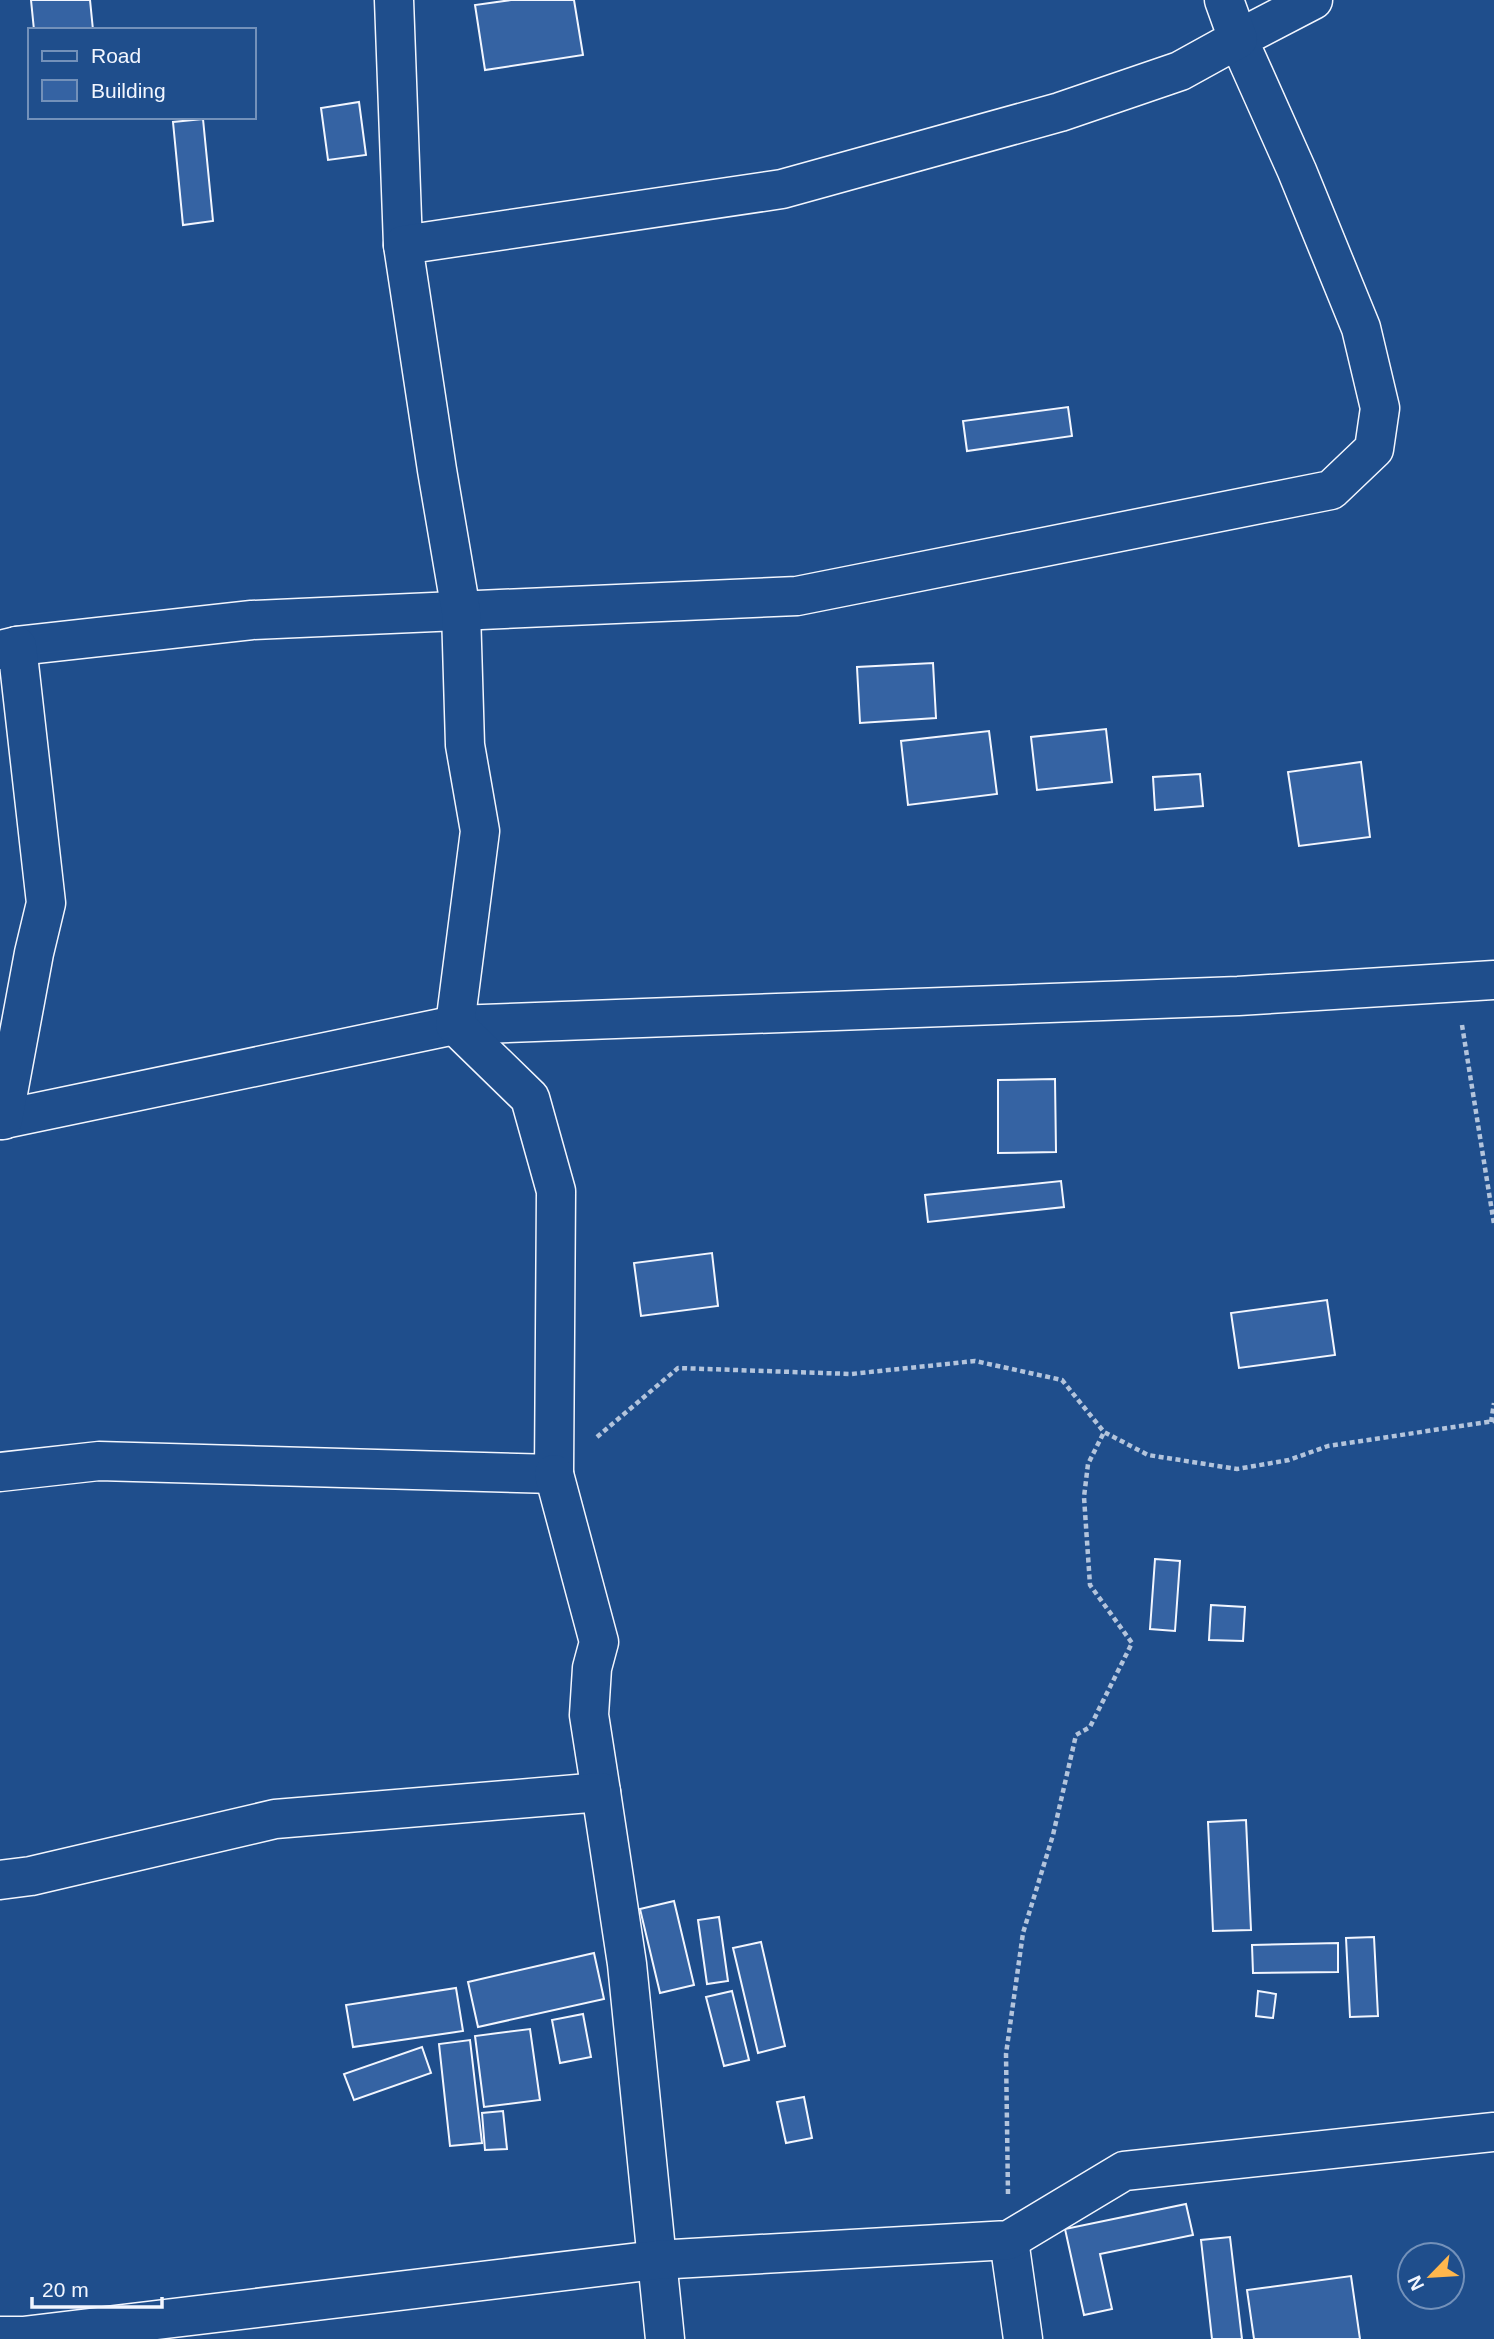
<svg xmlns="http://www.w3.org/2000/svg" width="1494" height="2339" font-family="Helvetica,sans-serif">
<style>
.building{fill:#3563a3;stroke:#f2f6ff;stroke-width:2}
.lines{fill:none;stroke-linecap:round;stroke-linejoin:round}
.minor-casing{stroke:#f2f6ff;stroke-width:41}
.path{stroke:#b3c4dc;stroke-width:4.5;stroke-dasharray:5 3.5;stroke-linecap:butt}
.minor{stroke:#1f4e8c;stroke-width:38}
</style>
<rect width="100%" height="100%" fill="#1f4e8c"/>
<g class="building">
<path d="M31,0H90L93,30H34Z"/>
<path d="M511,0H574L583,55L485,70L475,5Z"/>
<path d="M359,102L366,155L328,160L321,108Z"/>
<path d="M203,119L213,221L183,225L173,122Z"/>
<path d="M1068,407L1072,436L967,451L963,421Z"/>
<path d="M933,663L936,718L860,723L857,667Z"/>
<path d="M1106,729L1112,782L1037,790L1031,737Z"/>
<path d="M989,731L997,794L908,805L901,741Z"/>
<path d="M1361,762L1370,837L1299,846L1288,772Z"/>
<path d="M1200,774L1203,806L1155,810L1153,777Z"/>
<path d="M1055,1079L1056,1152L998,1153V1080Z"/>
<path d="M1061,1181L1064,1207L928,1222L925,1195Z"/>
<path d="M712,1253L718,1306L641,1316L634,1263Z"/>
<path d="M1327,1300L1335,1355L1239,1368L1231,1313Z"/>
<path d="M1155,1559L1180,1561L1175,1631L1150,1629Z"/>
<path d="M1211,1605L1245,1607L1243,1641L1209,1640Z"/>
<path d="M1246,1820L1251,1930L1213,1931L1208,1822Z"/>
<path d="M674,1901L694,1985L660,1993L640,1909Z"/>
<path d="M719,1917L728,1981L707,1984L698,1920Z"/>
<path d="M1374,1937L1378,2016L1350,2017L1346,1938Z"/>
<path d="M761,1942L785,2046L758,2053L733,1948Z"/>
<path d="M1338,1943V1972L1253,1973L1252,1945Z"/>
<path d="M594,1953L604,1999L478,2027L468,1982Z"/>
<path d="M456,1988L463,2031L353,2047L346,2005Z"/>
<path d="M732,1991L749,2060L724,2066L706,1997Z"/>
<path d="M1258,1991L1276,1994L1273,2018L1256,2016Z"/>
<path d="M583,2014L591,2057L560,2063L552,2020Z"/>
<path d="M530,2029L540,2100L484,2107L475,2036Z"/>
<path d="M470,2040L482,2143L450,2146L439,2044Z"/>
<path d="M422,2047L431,2073L354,2100L344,2074Z"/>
<path d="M804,2097L812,2138L786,2143L777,2102Z"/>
<path d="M503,2111L507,2149L485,2150L482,2113Z"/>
<path d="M1186,2204L1193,2235L1100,2254L1112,2309L1084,2315L1065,2229Z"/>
<path d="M1230,2237L1242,2339H1212L1201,2240Z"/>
<path d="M1351,2276L1360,2339H1254L1247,2290Z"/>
</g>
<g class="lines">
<defs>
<g id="minor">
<path d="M394,0L403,245"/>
<path d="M0,650L17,646L252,620L797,596L1331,490L1374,449L1380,408L1361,328L1297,171L1238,39L1313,0"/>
<path d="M0,1120L455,1025L1238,996L1494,980"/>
<path d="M3,1120L34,953L46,903L17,646"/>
<path d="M0,1472L99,1461L554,1474L556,1191L530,1098L455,1025L480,831L465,745L461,611L437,470L403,245L782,189L1060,112L1180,71L1238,39L1224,0"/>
<path d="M554,1474L599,1642L592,1668L589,1715L601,1792"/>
<path d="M0,1880L31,1876L275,1819L601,1792L627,1964L665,2339"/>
<path d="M1009,2240L1023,2339"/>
<path d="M0,2336H23L656,2260L1009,2240L1124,2171L1494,2132"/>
</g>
</defs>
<use href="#minor" class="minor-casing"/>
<g class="path">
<path d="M1462,1025L1494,1224"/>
<path d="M1491,1422L1494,1403"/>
<path d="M597,1437L678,1368L851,1374L975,1361L1062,1380L1104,1432L1148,1455L1237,1469L1289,1460L1328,1446L1494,1421"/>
<path d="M1008,2194L1006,2054L1023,1933L1053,1835L1076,1735L1090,1727L1132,1643L1090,1585L1084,1497L1088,1464L1104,1432"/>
</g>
<use href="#minor" class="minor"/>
</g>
<rect x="28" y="28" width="228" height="91" fill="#1f4e8c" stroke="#7391ba" stroke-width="2"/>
<rect x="42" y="51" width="35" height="10" fill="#1f4e8c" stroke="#7391ba" stroke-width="2"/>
<text x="91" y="63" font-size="21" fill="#f2f6ff">Road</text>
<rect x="42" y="80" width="35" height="21" fill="#3563a3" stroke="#7391ba" stroke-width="2"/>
<text x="91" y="98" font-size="21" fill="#f2f6ff">Building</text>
<g transform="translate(1431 2276) rotate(245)"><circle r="33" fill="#1f4e8c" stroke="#7391ba" stroke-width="2"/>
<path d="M0-5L12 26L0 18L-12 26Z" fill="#ffb74d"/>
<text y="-10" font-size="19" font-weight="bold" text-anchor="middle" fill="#f2f6ff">N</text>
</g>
<path d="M32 2297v10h130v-10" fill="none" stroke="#f2f6ff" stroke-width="3.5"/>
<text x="42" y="2297" font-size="21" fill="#f2f6ff" stroke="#1f4e8c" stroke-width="5" paint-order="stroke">20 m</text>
</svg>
